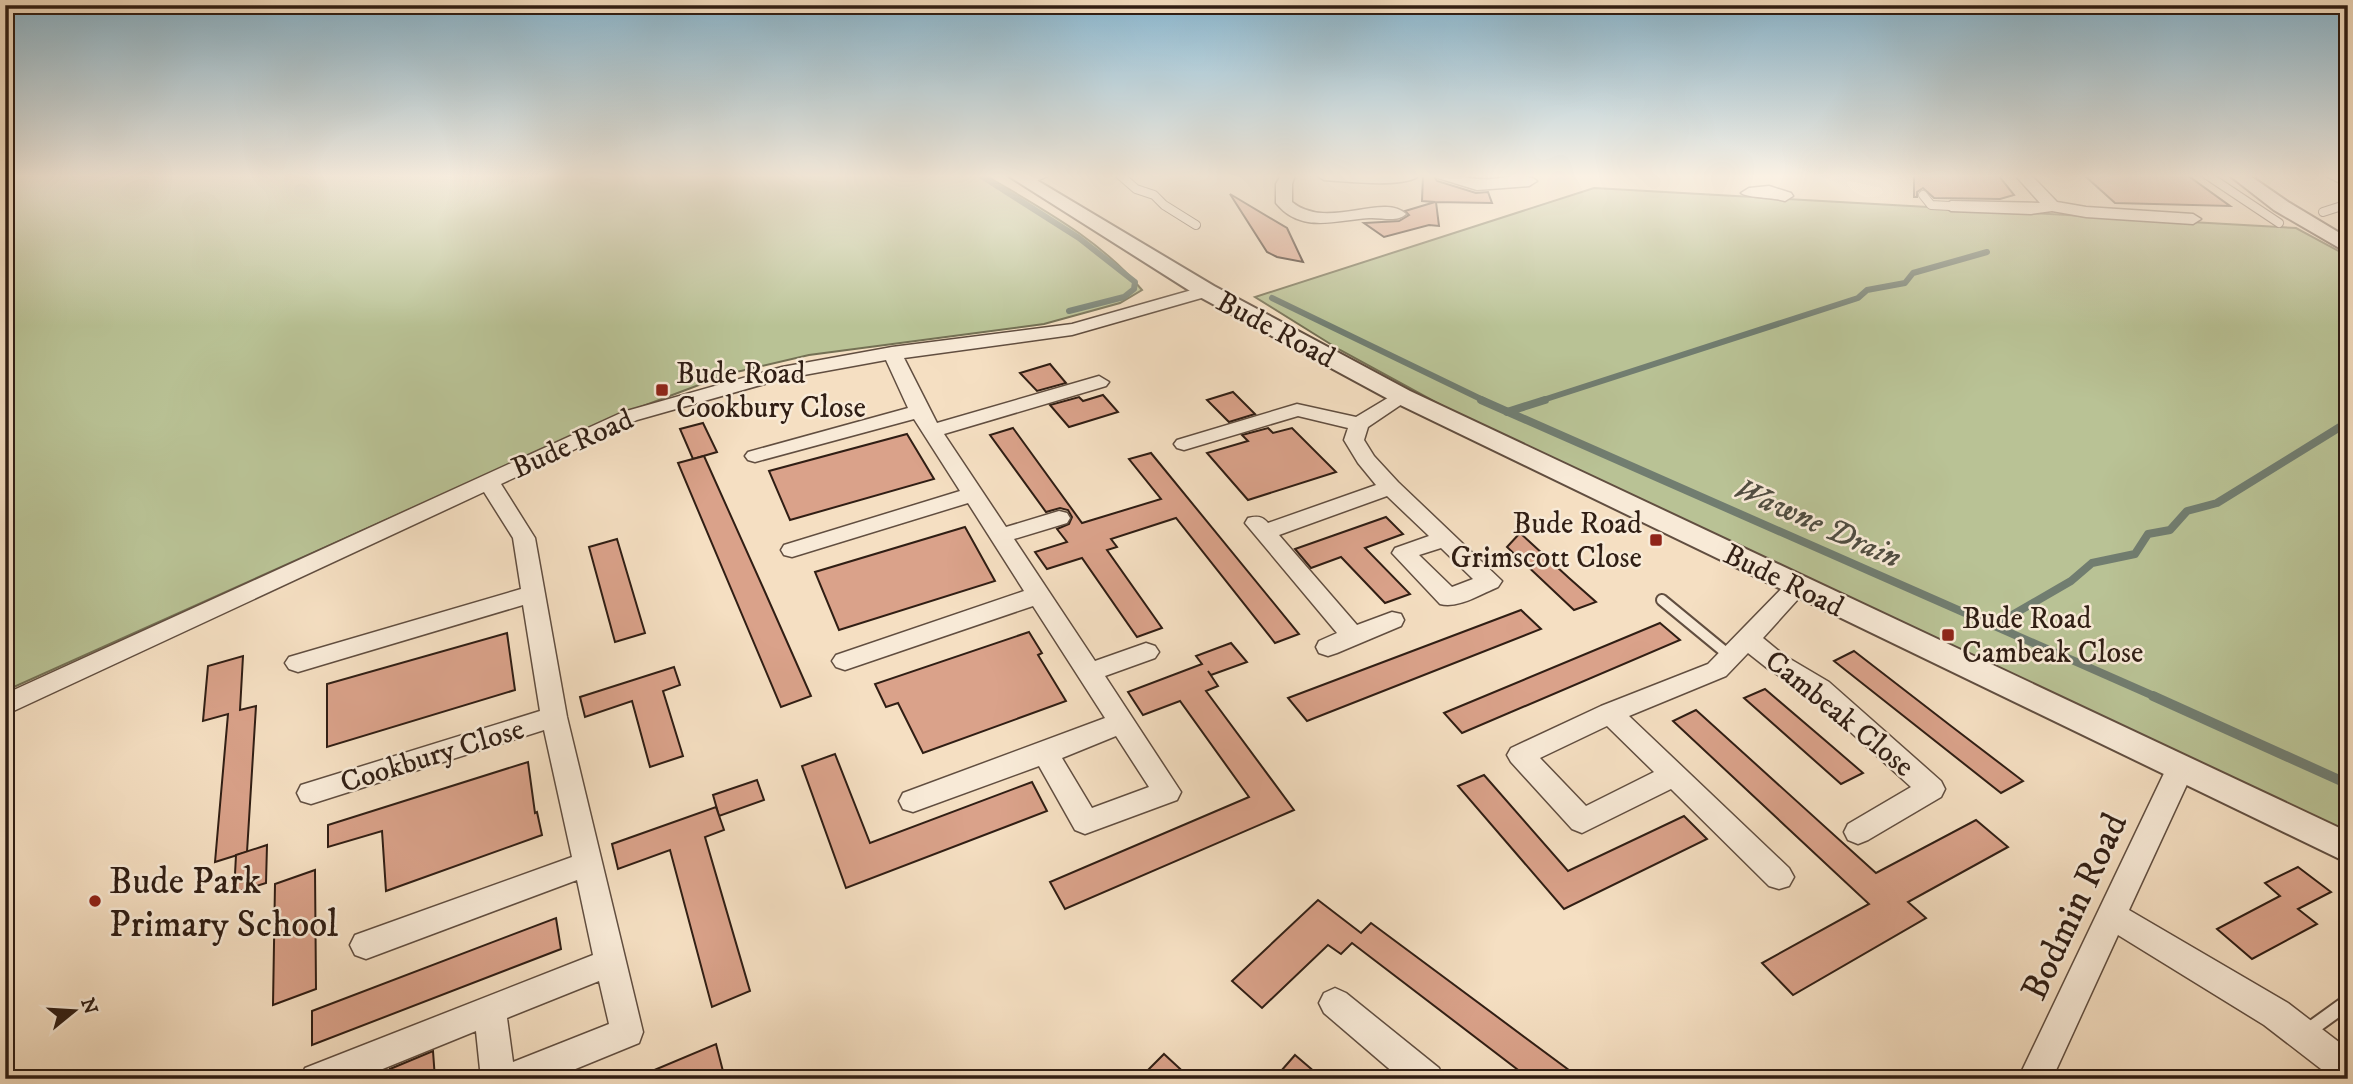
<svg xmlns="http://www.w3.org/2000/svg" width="2353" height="1084" font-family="'IM FELL DW Pica',serif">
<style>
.green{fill:#b9c295;stroke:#747054;stroke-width:2}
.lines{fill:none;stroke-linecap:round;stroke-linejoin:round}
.stream-far2{stroke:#717d70;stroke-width:6}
.stream-far1{stroke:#717d70;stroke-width:8}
.stream{stroke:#717d70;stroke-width:10}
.building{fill:#daa28a;stroke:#301e14;stroke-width:2}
.service-far2-casing{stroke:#614e40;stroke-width:10}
.service-far1-casing{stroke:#614e40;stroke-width:14}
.service-casing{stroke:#614e40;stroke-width:18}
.minor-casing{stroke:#614e40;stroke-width:3}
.tertiary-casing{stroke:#614e40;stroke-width:4}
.service-far2{stroke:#f8ead7;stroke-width:8}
.service-far1{stroke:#f8ead7;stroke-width:10}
.service{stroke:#f8ead7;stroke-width:14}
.minor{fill:#f8ead7;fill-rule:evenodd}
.tertiary{fill:#f8ead7;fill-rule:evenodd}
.poi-dot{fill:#8f2418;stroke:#f8ead7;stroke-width:2.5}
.labels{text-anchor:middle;stroke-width:5;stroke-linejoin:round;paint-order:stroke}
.street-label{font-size:30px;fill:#301e14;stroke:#f8ead7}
.poi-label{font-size:30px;fill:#301e14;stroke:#f8ead7;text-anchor:start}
.water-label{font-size:32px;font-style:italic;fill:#514e42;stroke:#f8ead7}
.near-poi-label{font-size:37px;fill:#301e14;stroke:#f8ead7;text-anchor:start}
.near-street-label{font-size:37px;fill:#301e14;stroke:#f8ead7}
</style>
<rect width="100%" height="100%" fill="#f5dfc2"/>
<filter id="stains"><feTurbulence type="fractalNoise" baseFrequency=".00286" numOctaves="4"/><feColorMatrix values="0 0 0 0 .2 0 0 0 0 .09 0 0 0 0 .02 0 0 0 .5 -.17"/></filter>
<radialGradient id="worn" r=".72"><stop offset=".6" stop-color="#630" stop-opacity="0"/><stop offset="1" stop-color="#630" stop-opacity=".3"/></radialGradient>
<g class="green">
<path d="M5,175H985C1040,208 1100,239 1142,290L1120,303L1044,324L809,355L728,374L622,414L5,691Z"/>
<path d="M1594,188L2296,228L2348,256V835L1492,433L1340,350L1255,297Z"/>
</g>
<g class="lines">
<g class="stream-far2">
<path d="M980,175L1079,238L1135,282L1134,289L1124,297L1069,311"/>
<path d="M1272,298L1485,401"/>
<path d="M1540,401L1858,298L1867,290L1905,283L1913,273L1987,252"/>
</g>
<g class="stream-far1">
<path d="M1481,400L2156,697"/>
<path d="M1507,412L1545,400"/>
<path d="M1995,625L2071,581L2092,563L2135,554L2148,534L2170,530L2187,511L2217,503L2348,422"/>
</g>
<path class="stream" d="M2153,696L2348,784"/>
</g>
<g class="building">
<path d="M1423,175H1433L1437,181L1476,193L1488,192L1492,203L1436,202L1439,226L1429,225L1384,237L1364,223L1399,221L1409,215L1405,211L1435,202L1422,201Z"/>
<path d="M1914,175H1998L2014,195L2000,199L1934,198L1923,188L1917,192V197H1914Z"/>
<path d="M2084,175H2187L2230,206L2115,203Z"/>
<path d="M1230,194L1287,228L1303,262L1277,257L1267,252Z"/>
<path d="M1050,364L1066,383L1037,391L1020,373Z"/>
<path d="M1233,392L1255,414L1229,422L1207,400Z"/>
<path d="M1103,395L1118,412L1069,427L1050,405L1079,397L1083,401Z"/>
<path d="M703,423L717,452L693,459L680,429Z"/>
<path d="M1013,428L1082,523L1161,499L1129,459L1151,453L1299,634L1275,643L1176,518L1111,539L1117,547L1107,550L1162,628L1137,637L1082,558L1047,569L1035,552L1067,542L1057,529L1069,524L1072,517L1068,510L1060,508L1046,512L990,435Z"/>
<path d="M1268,428L1273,433L1292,428L1336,472L1248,500L1207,453L1248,441L1242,435Z"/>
<path d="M907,434L934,479L790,520L769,471Z"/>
<path d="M704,456L765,592L811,696L781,707L678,463Z"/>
<path d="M1386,517L1403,534L1365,548L1410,594L1385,603L1341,557L1311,568L1295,549Z"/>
<path d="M965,527L995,581L839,630L815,572Z"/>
<path d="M1520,533L1569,578L1596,602L1574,610L1507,547Z"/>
<path d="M617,539L645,633L615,642L589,547Z"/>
<path d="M1521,610L1541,629L1307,721L1288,698Z"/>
<path d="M1660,623L1680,640L1462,733L1444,713Z"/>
<path d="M1029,632L1042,653L1038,655L1066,701L923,753L898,703L886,707L875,684Z"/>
<path d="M507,633L515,690L327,747V684Z"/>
<path d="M1231,643L1247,662L1211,675L1208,671L1218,686L1206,691L1294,810L1065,909L1050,882L1249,797L1180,701L1143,715L1128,692L1202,664L1196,656Z"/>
<path d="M1854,651L1951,726L2023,781L2001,793L1834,661Z"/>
<path d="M243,656L240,710L256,706L247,852L215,862L228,714L203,721L208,666Z"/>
<path d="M674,667L680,685L663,691L683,756L650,767L632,701L585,717L580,697Z"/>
<path d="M1765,689L1827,742L1863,773L1841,784L1744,698Z"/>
<path d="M1696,710L1876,873L1976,820L2008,847L1908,902L1926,918L1793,995L1762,963L1869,904L1673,721Z"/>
<path d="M835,754L870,843L1032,782L1047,811L846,888L802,766Z"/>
<path d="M528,762L535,813L537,812L542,835L386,891L382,831L328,847V825Z"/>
<path d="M1484,775L1568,871L1684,816L1707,839L1564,909L1458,786Z"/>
<path d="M757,780L764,800L719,816L713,795Z"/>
<path d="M716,807L724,830L705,837L750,991L712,1007L670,850L618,869L612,844Z"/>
<path d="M267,845L266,883L234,893L236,855Z"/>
<path d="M2298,867L2331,892L2298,909L2317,924L2252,959L2217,929L2280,896L2265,883Z"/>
<path d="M315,870L316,989L273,1005L275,884Z"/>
<path d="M1318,900L1361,933L1371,923L1581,1079H1530L1352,943L1341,954L1328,945L1262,1008L1232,981Z"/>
<path d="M556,918L561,949L312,1045V1011Z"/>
<path d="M716,1044L725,1079H633Z"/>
<path d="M433,1051L435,1079H391L390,1069Z"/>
<path d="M1164,1054L1191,1079H1139Z"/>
<path d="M1295,1055L1323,1079H1274Z"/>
</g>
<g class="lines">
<defs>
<g id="service-far2">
<path d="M1120,175L1136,189L1154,195L1164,205L1196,225"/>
<path d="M2207,175L2279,223"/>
<path d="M1923,195L1931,205L1951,206"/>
<path d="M2323,212L2348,204"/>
</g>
<path id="service-far1" d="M1662,600L1730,656"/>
<path id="service" d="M2305,1033L2348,1002"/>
<g id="minor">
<path d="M1028,175H1050L1032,183H1022L1019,180Z"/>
<path d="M1281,175H1295L1292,184V202C1327,231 1383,192 1406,214C1397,223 1381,217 1369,218C1336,220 1301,234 1276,203V184Z"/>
<path d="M1316,175H1420C1404,189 1345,181 1324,180Z"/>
<path d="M1435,175C1455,173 1473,181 1492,179C1505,178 1527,172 1537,181L1529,186L1477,190L1438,178Z"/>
<path d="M2015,175H2031L2057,202L2086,207L2193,214L2201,219L2193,224L2086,217L2052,211L2031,214L1951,211L1943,206L1951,201L2040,203Z"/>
<path d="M2324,175L2348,176V187Z"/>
<path d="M1769,186L1791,193L1793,196L1785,201C1772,197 1748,198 1741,193L1749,188Z"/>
<path d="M1206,286L1215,291L1212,295L1072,335L904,358L937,423L1099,376L1109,382L1106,386L944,434L1006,527L1059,511L1067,513L1070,518L1067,523L1014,539L1095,661L1146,643L1155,646L1159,652L1155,658L1105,676L1181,792L1177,800L1085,834L1075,830L1039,766L913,812L903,809L899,801L903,793L1105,718L1033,606L845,670L836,667L832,661L836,655L1024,591L968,503L792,557L784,555L781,550L784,545L960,491L914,419L755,462L748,460L745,456L748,452L908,408L886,360L782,379L637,420L501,484L535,538L567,717L643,1032L639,1043L551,1079H481L476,1031L358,1079H300L305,1068L593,955L577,880L366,959L355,955L350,945L355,935L572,857L544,730L311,804L301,801L297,793L301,785L540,711L523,605L298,672L289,669L285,663L289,657L521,589L513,538L484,492L5,715V694L623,412L782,367L892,347L1072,324ZM1116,736L1149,787L1092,808L1062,758ZM599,981L609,1024L513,1062L507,1018Z"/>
<path d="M1401,390L1408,392L1411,396L1408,400L1368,427L1364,440L1374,456L1398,482L1502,581L1498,587C1481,594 1458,609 1440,604L1392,553L1395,548L1429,536L1387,496L1279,535L1357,625L1392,612L1401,614L1404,620L1401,626L1337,653L1328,656L1319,653L1316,647L1319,641L1337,633L1245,523L1248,518C1257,516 1262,516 1268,523L1376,485L1358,463L1344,440L1348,428L1298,416L1184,450L1177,448L1174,444L1177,440L1297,404L1356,417ZM1441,548L1473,579L1452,587L1419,555Z"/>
<path d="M1797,579L1805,581L1809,587L1763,638L1785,656L1829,682L1941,781L1945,789L1941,797L1868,840L1858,844L1848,840L1844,832L1848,824L1911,787L1811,696L1767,668L1748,653L1726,676L1629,716L1789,868L1794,877L1789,886L1779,889L1769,886L1671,789L1582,833L1572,829L1511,762L1507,755L1511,748L1601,706L1708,664L1789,581ZM1607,726L1654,772L1586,806L1540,758Z"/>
<path d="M2181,756L2191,759L2195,767L2129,910L2288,1003L2348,1049V1079H2334L2264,1025L2118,935L2052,1079H2018L2167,767L2171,759Z"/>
<path d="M1335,988L1346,993L1439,1068L1444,1079H1401L1324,1013L1319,1003L1324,993Z"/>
</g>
<g id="tertiary">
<path d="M1007,175H1028L1214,286L1410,391L2348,832V863L1392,401L1198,296Z"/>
<path d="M2229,175H2249L2288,202L2348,238V253L2274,210Z"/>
</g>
</defs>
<use href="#service-far2" class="service-far2-casing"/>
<use href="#service-far1" class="service-far1-casing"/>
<use href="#service" class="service-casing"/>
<use href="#minor" class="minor-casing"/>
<use href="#tertiary" class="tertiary-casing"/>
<use href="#service-far2" class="service-far2"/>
<use href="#service-far1" class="service-far1"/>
<use href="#service" class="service"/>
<use href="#minor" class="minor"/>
<use href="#tertiary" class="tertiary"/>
</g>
<linearGradient id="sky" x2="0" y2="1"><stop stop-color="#8ab8d1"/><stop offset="0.54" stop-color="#faf1e4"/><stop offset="1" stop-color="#faf1e4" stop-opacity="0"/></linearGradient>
<rect width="2353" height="326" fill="url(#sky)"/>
<g class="poi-dot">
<rect x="655" y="383" width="14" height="14" rx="3.5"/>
<rect x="1649" y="533" width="14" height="14" rx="3.5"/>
<rect x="1941" y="628" width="14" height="14" rx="3.5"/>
<circle cx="95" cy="901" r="7"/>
</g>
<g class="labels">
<g class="street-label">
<text transform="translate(1276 329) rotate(28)" y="10">Bude Road</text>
<text transform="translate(572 443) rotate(-24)" y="10">Bude Road</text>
<text transform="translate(1784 580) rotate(26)" y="10">Bude Road</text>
<text transform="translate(1840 713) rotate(39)" y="10">Cambeak Close</text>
<text transform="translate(432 755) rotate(-17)" y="10">Cookbury Close</text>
</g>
<g class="poi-label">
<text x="676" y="383">Bude Road<tspan x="676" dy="34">Cookbury Close</tspan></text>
<text x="1642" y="533" text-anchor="end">Bude Road<tspan x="1642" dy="34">Grimscott Close</tspan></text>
<text x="1962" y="628">Bude Road<tspan x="1962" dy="34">Cambeak Close</tspan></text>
</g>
<g class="water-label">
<text transform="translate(1818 522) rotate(24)" y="11">Wawne Drain</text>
</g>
<g class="near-poi-label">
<text x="109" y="893">Bude Park<tspan x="109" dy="43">Primary School</tspan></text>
</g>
<g class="near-street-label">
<text transform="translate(2073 906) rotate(-65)" y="13">Bodmin Road</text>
</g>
</g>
<rect width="2353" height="1084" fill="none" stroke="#f5dfc2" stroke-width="28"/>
<rect x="7" y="7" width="2339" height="1070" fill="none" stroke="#301e14" stroke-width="3.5"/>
<rect x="14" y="14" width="2325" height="1056" fill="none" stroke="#301e14" stroke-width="2"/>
<g transform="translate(74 1011) rotate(72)" stroke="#f8ead7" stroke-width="5" paint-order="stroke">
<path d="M0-5L12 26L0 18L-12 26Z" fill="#301e14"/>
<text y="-10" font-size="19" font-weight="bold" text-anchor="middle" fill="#301e14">N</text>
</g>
<rect width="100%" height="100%" filter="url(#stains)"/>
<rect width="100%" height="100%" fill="url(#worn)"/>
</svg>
